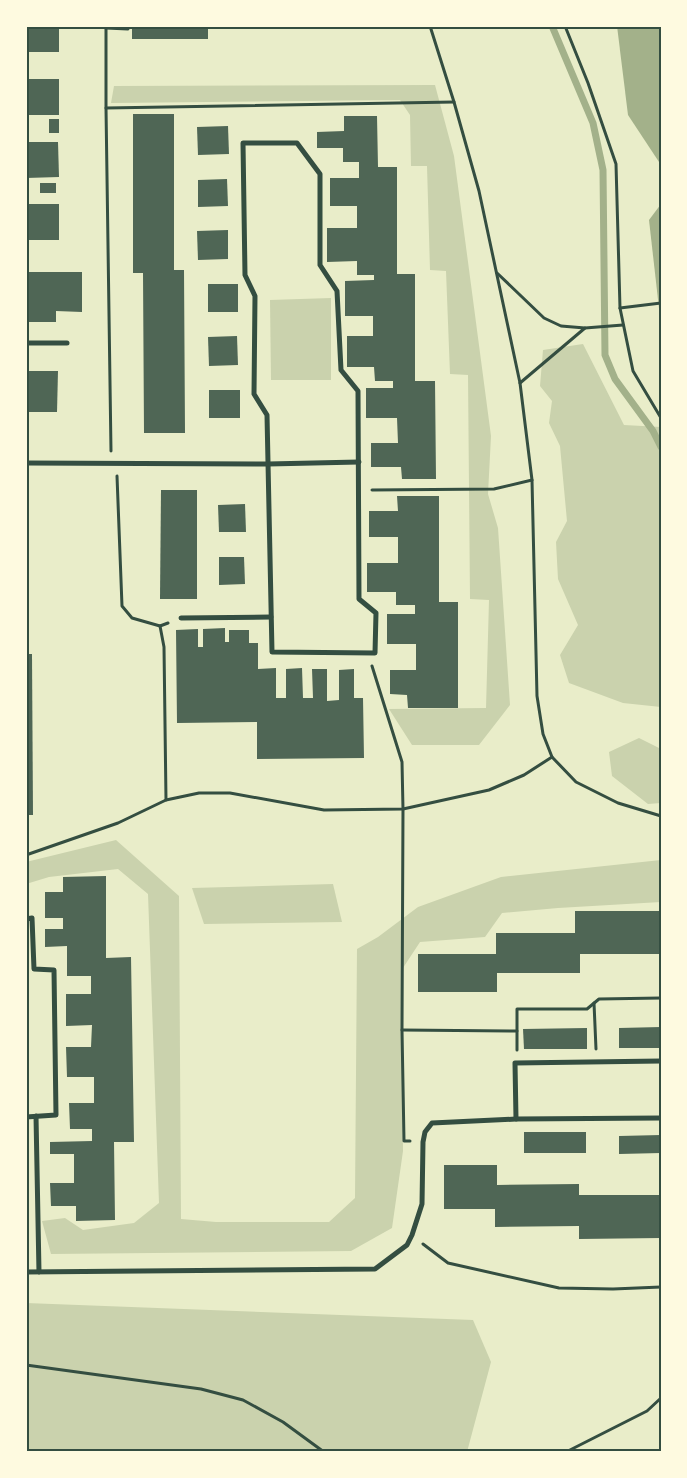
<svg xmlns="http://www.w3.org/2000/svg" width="687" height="1478" font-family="'Playfair Display',serif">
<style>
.green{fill:#cad2ad}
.water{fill:#a3b18a}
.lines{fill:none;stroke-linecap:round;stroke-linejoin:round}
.stream{stroke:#a3b18a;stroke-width:7}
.building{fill:#4f6655}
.path{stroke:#344e41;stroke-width:3}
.minor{stroke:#344e41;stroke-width:5}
.neatline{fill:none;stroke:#344e41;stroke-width:2}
</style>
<rect width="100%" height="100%" fill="#e9edc9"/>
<g class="green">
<path d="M435,85L454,156L491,436L488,494L498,528L510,705L479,745H412L389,709L486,708L489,600L470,599L468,375L450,374L446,271L430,270L427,166H411L410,115L400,100L111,103L114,86Z"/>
<path d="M331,298V380H271L270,300Z"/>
<path d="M583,344L624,425L661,427V707L623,703L569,683L560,655L578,625L558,579L556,542L567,521L560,446L549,423L552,401L540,386L543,350Z"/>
<path d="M639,738L661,749V803L648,804L612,776L609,752Z"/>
<path d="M116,840L179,896L181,1219L216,1222H329L355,1198L357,949L378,937L418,907L501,877L661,860V902L558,908L502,913L485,937L420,942L401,971L403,1151L392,1228L351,1251L51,1254L42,1221L65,1218L83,1230L134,1223L159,1203L148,894L118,869L49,877L26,884V862Z"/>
<path d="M333,884L342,922L204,924L192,888Z"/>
<path d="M26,1303L473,1320L491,1362L467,1452H26Z"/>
</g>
<g class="water">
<path d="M617,26H661V165L628,115Z"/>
<path d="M661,204V326L649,220Z"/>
</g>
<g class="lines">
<path class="stream" d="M552,26L593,123L603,170L605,355L615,379L653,431L661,447"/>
</g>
<g class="building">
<rect x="26" y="26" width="33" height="26"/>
<path d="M132,26H232V28H208V39H132Z"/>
<rect x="26" y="79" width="33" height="36"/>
<path d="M133,114H174V270H184L185,433H144L143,273H133Z"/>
<path d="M344,116H377L378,167H397V274H415V381H435L436,479H402L401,467H371V443H398L397,418H366V388H393V381H375L374,367H347V336H373V316H345V281L374,280V275H357V261L327,262V228H357V206H330V178H359V162H343V148H317V132L344,131Z"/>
<rect x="49" y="119" width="10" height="14"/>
<path d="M228,126L229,154L198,155L197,127Z"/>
<path d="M26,142H58L59,177L26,178Z"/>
<path d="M227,179L228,206L198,207V180Z"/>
<rect x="40" y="183" width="16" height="10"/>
<rect x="26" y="204" width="33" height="36"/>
<path d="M228,230V259L198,260L197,231Z"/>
<path d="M26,272H82V312L56,311V322H27Z"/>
<rect x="208" y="284" width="30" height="28"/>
<path d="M237,336L238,365L209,366L208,337Z"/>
<path d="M26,371H58L57,412H26Z"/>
<rect x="209" y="390" width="31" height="28"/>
<path d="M161,490H197V599H160Z"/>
<path d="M397,496H439V602H458V708H408L407,695L390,694V670H416V644H387V614H415V605H396V592H367V563H398V537H369V511H398Z"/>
<path d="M245,504L246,532H219L218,505Z"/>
<path d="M219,557H244L245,584L219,585Z"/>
<path d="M225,628V642H229V630H249V643H258V669L276,668V698H286V669L302,668L303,698H313L312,669H327V701L339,700V670L354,669V698H363L364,758L257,759V722L177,723L176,630L198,629V647H203V629Z"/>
<path d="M26,654H32L33,815H26Z"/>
<path d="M106,876V958L131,957L134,1142H114L115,1220L76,1221V1206H51L50,1183H74V1154H50V1142L92,1141V1129H70L69,1103H94V1077H67L66,1047H91L92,1025L66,1026V994H91V976H67V946L45,947V929H63V918H45V892H63V877Z"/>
<path d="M575,911H661V954H580V973H497V992H418V954H496V933H575Z"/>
<path d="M661,1027V1048H619V1028Z"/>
<path d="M587,1028V1049H524L523,1029Z"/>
<rect x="524" y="1132" width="62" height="21"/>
<path d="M661,1135V1153L619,1154V1136Z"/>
<path d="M444,1165H497V1185L579,1184V1195H661V1238L579,1239V1226L495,1227V1209H444Z"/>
</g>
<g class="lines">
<g class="path">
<path d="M106,26V108L111,451"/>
<path d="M430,26L454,102L479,191L520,383L532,480L537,696L543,734L552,757L576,782L618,803L661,816"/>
<path d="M565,26L588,83L616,164L620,308L633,371L661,418"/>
<path d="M106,28L128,29"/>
<path d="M106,108L454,102"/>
<path d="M497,273L544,318L561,326L585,328L520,383"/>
<path d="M620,308L661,303"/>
<path d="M585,328L623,325"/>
<path d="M117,476L122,606L132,618L160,626L168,623"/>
<path d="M372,490L494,489L532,480"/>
<path d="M160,626L164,647L166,800"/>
<path d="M372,666L402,762L403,809L402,1030L404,1141H410"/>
<path d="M26,855L118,823L166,800L199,793H230L324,810L403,809L489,790L524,775L552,757"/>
<path d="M594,1003L596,1049"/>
<path d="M402,1030L517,1031V1009H587L599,999L661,998"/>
<path d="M517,1031V1050"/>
<path d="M423,1244L448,1263L559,1288L613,1289L661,1287"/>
<path d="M26,1365L201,1389L243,1400L283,1422L324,1452"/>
<path d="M566,1452L647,1411L661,1398"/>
</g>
<g class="minor">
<path d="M243,143H297L320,174V265L337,291L341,370L358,391L359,599L376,613L375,653L272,652L267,415L254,394L255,296L245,275Z"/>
<path d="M26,343H67"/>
<path d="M26,463L268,464L359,462"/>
<path d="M181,618L271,617"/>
<path d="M26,919L32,918L34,969L54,970L56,1115L26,1117"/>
<path d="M36,1116L39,1272"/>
<path d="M516,1119L515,1063L661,1061"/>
<path d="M26,1272L375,1269L407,1245L412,1235L422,1204L423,1142L425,1132L432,1123L516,1119L661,1118"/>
</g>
</g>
<rect width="687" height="1478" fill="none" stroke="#fefae0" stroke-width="55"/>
<rect x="28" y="28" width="632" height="1422" class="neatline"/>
</svg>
